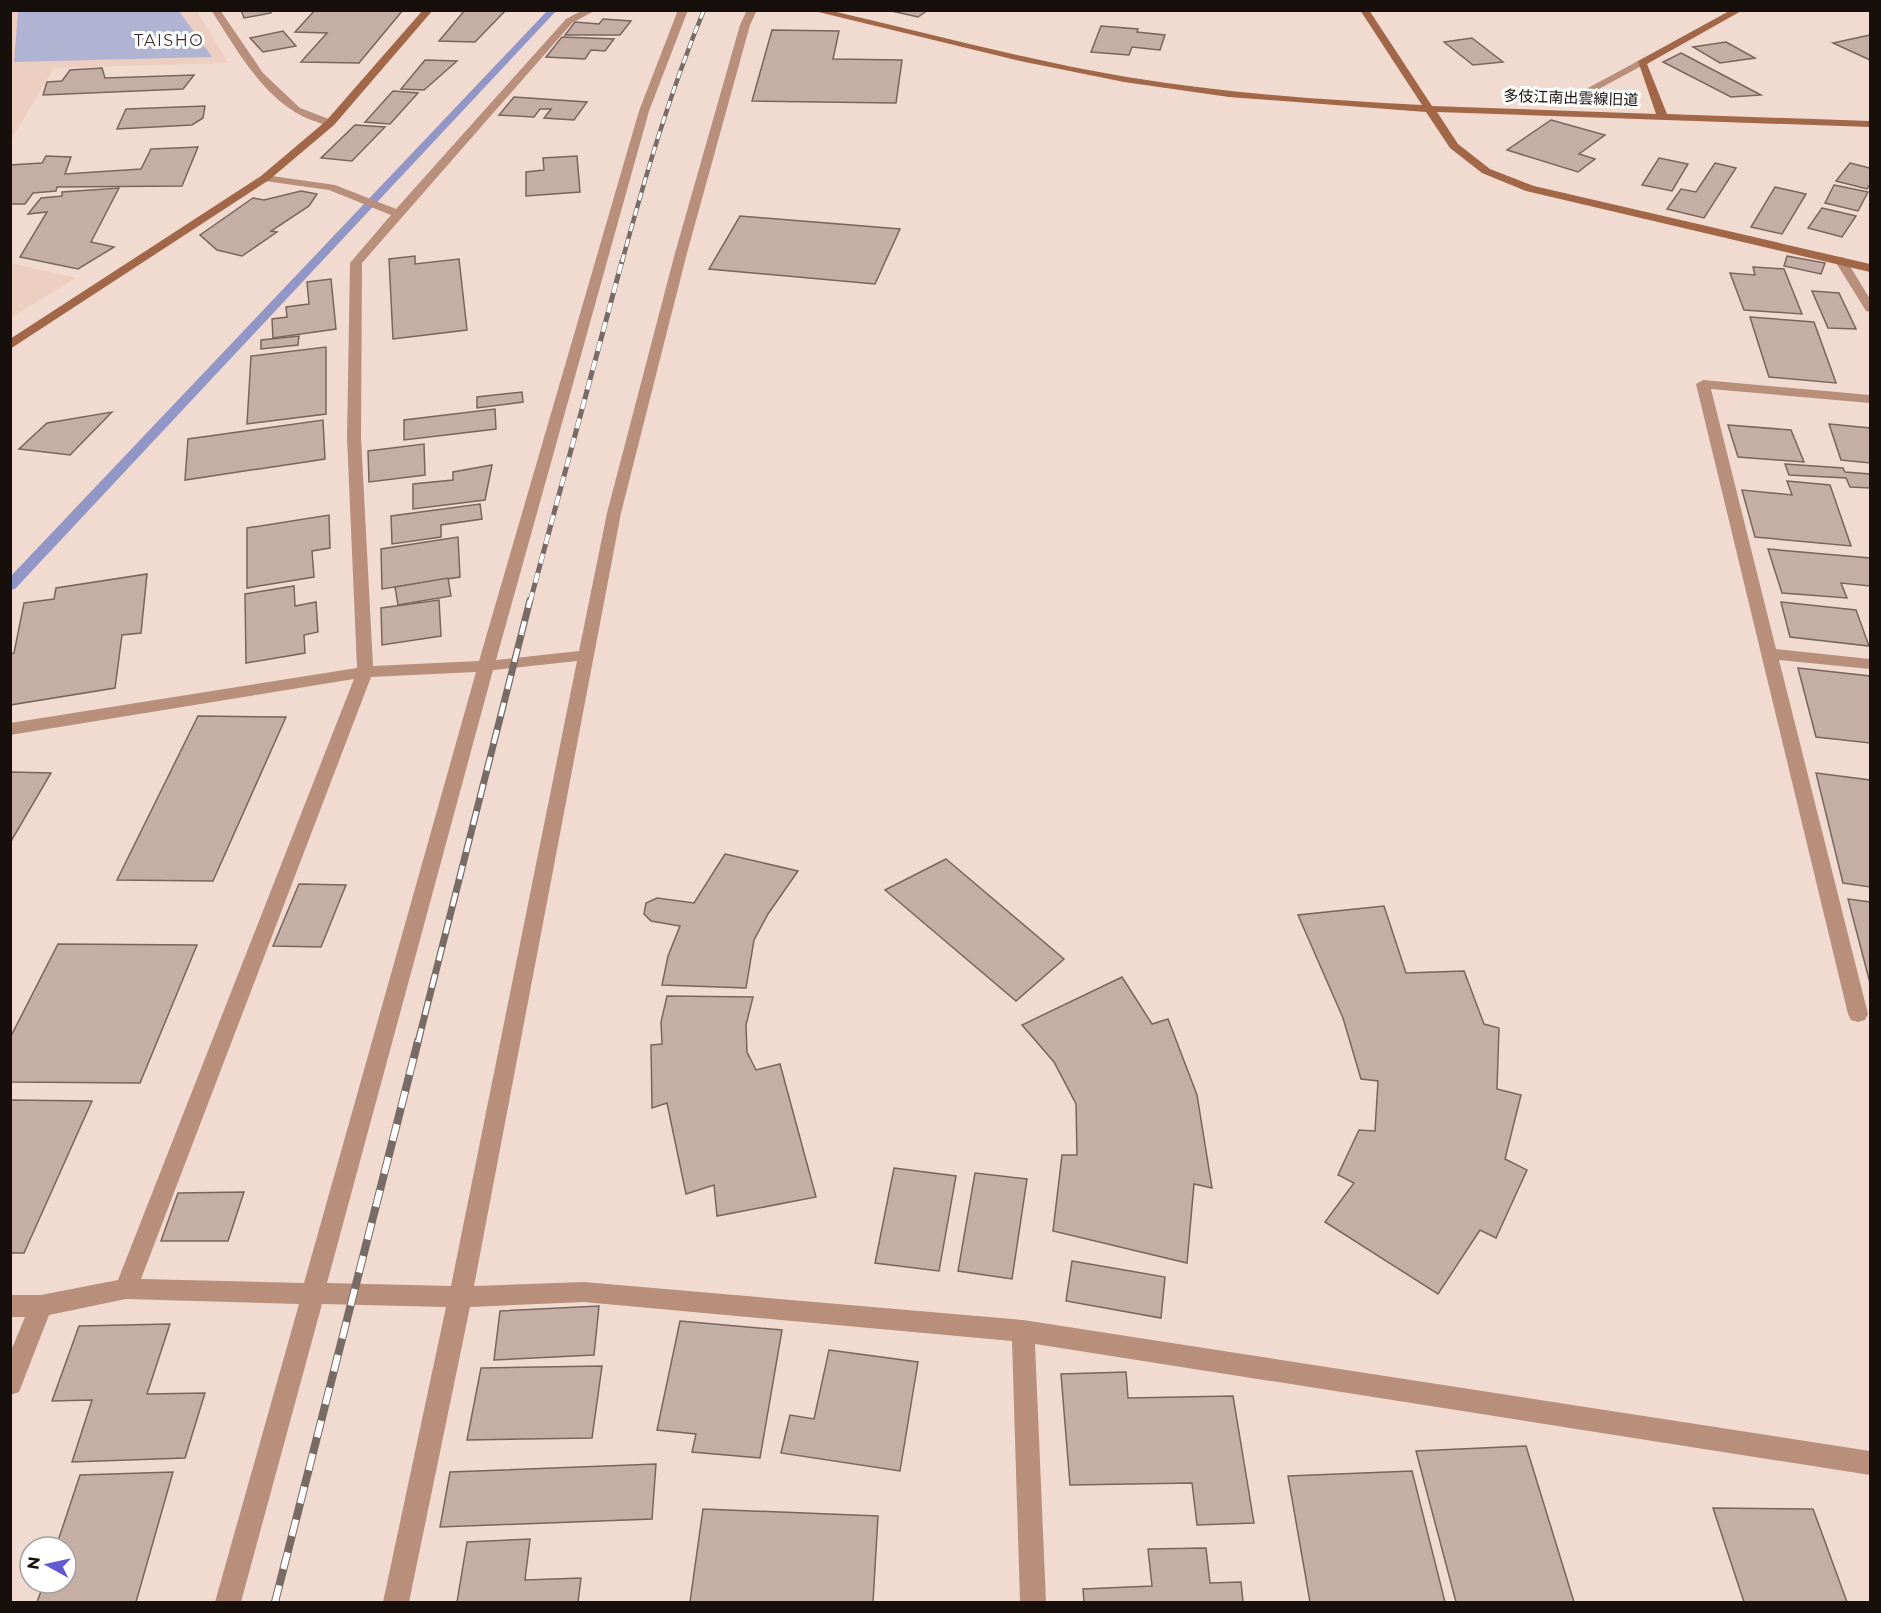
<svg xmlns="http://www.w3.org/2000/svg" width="1881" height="1613" font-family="Montserrat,'Noto Sans JP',sans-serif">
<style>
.built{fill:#edcfc1}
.green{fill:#b1b3d2}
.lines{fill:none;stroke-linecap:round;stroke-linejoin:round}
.stream{fill:#9296c6;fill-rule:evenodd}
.building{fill:#c5afa5;stroke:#79655c;stroke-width:1.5}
.lane{fill:#b88f7a;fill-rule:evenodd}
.street{fill:#b88f7a;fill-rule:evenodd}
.secondary{fill:#a26648;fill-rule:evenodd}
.rail-far3-casing{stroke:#786a64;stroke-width:4.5}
.rail-far2-casing{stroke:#786a64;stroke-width:5}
.rail-far1-casing{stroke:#786a64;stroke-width:7}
.rail-casing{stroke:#786a64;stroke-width:8}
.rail-far3{stroke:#fff;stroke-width:3;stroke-dasharray:8;stroke-linecap:butt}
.rail-far2{stroke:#fff;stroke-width:4;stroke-dasharray:10;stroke-linecap:butt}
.rail-far1{stroke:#fff;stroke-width:4.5;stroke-dasharray:14;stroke-linecap:butt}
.rail{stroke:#fff;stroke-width:6;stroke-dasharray:17;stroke-linecap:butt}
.labels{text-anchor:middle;stroke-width:6;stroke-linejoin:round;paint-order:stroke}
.far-street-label{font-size:15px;fill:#160f0b;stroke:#fff}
.far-neighbourhood-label{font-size:16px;letter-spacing:1.5px;fill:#3e2e26;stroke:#fff}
</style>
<rect width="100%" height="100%" fill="#f1dbd1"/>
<g class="built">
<path d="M11,11H197L228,63L54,68L11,140Z"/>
<path d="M11,263L76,278L11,318Z"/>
</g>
<path class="green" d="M21,11H179L212,57L14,62L18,11Z"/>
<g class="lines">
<path class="stream" d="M548,10H557L15,589L10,590V577Z"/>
</g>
<g class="building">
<path d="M241,10H270L271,13L244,18Z"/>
<path d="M315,10H403L359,63L301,62L327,33L295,32Z"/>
<path d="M465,10H506L475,42L439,41Z"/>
<path d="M887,10H928L918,17Z"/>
<path d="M603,19L631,21L620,35H565L575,22L599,24Z"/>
<path d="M1101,26L1138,29L1137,32L1165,35L1160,50L1132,47L1129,55L1091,52Z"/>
<path d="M772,30L839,31L833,59L902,60L896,103L752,101Z"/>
<path d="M283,31L296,46L263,52L250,38Z"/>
<path d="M1870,35V60L1833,43Z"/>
<path d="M562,37L614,39L605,51L591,50L585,59L546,57Z"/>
<path d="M1472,38L1503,62L1473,65L1444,42Z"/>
<path d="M1726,42L1755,58L1720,63L1693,47Z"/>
<path d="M1681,53L1761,95L1731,97L1663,62Z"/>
<path d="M425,60L457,61L424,90L401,89Z"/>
<path d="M102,68L105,78L194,75L183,89L43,95L47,82L62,81L70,70Z"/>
<path d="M393,91L418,93L390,124L365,122Z"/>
<path d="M514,97L587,102L574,120L544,118L551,109H540L534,117L499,115Z"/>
<path d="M205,106L203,118L192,125L117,129L126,109Z"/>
<path d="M1551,120L1605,135L1579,154L1595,159L1578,172L1507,150Z"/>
<path d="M355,125L385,127L352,161L321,158Z"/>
<path d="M198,147L182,186L57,187L56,191L33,193L25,204H10V165L42,163L46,156L71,157L65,174L141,169L151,149Z"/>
<path d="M577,156L580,192L526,196V172L544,170L543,158Z"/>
<path d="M1659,158L1688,164L1672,191L1642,185Z"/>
<path d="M1715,163L1736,168L1704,218L1667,209L1681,189L1696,192Z"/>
<path d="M1850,163L1870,168V184L1867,189L1836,181Z"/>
<path d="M1834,185L1868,192L1858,211L1825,203Z"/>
<path d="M1775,187L1806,194L1782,234L1751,227Z"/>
<path d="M119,188L91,242L114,247L78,269L20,257L47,212L28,214L41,198L62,196V192Z"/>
<path d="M301,191L317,194L309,206L271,231L277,232L242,256L217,250L200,235L253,198L264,200Z"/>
<path d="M1822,208L1856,216L1842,237L1808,228Z"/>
<path d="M740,216L900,229L875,284L709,269Z"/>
<path d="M415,256V264L459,259L467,330L393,339L389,259Z"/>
<path d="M1787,256L1825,263L1821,274L1784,266Z"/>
<path d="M1753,267L1784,269L1802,314L1744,310L1730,273L1755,275Z"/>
<path d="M331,279L336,329L273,338L272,319L287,317L286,307L309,304L307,282Z"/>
<path d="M1812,291L1839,293L1856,329L1828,328Z"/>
<path d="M1750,317L1814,322L1836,383L1769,377Z"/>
<path d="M299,336L298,345L261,349V340Z"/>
<path d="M326,347V414L247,424L251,356Z"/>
<path d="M522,392L523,402L477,408V397Z"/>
<path d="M495,409L496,429L404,440V420Z"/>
<path d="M112,412L70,455L19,449L47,423Z"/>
<path d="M323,420L325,459L185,480L188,439Z"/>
<path d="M1829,424L1870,428V463L1841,460Z"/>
<path d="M1728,425L1791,430L1804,462L1738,457Z"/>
<path d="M424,444L425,475L369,482L368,451Z"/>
<path d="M1785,464L1843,468L1845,472L1870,474V488L1850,487L1846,478L1789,475Z"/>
<path d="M492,465L485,500L413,509V484L453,480V472Z"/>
<path d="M1787,481L1830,485L1851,546L1755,537L1742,490L1792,495Z"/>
<path d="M480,504L482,519L441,525V537L392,544L391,516Z"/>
<path d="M329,515L330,548L312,551L314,577L247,588V528Z"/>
<path d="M458,537L460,577L382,589L381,549Z"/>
<path d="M1768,549L1870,558V586L1841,583L1847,598L1782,593Z"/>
<path d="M147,574L141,633L122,635L115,688L10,705V654L14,653L24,603L54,599L56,588Z"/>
<path d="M448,578L451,596L398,605L395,587Z"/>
<path d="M294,586L295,606L316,602L318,632L304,635L305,653L246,663L245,594Z"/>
<path d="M439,600L441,636L382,645L381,608Z"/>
<path d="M1781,602L1856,610L1869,646L1790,637Z"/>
<path d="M1798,668L1870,676V743L1816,737Z"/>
<path d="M198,716L286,717L213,881L117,880Z"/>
<path d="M10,772L51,773L10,843Z"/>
<path d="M1816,773L1870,780V887L1843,883Z"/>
<path d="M725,854L798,871L768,914L754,940L746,988L662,985L668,956L680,926L651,921L644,914L646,903L657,898L694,903Z"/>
<path d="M946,859L1064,959L1016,1001L885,890Z"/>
<path d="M299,884L346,885L321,947L273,946Z"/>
<path d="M1848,899L1870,902V983Z"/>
<path d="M1384,906L1406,973L1464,971L1484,1024L1499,1028L1497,1089L1521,1095L1505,1159L1527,1170L1496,1238L1480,1230L1438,1294L1325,1222L1354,1183L1338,1175L1359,1130L1375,1131L1378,1081L1361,1079L1343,1018L1298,915Z"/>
<path d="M58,944L197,945L140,1083L10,1082V1038Z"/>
<path d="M1122,977L1152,1024L1168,1019L1197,1095L1212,1188L1194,1184L1187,1263L1053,1231L1062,1155H1077L1076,1104L1054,1062L1022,1025Z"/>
<path d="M667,996L753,997L746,1025L747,1052L756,1070L780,1064L816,1197L717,1216L714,1185L686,1194L667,1103L652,1108L651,1045L662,1044L661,1022Z"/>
<path d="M10,1100L92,1101L24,1253H10Z"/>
<path d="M894,1168L956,1176L939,1271L875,1263Z"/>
<path d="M975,1173L1027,1179L1012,1279L958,1271Z"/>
<path d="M244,1192L228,1241H161L178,1193Z"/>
<path d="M1072,1261L1165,1277L1161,1318L1066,1301Z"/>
<path d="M599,1306L594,1355L494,1360L500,1311Z"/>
<path d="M680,1321L782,1330L760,1458L692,1452L696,1434L657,1430Z"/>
<path d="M170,1324L147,1394L205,1393L185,1458L72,1462L92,1400L52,1401L79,1326Z"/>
<path d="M829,1350L918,1362L900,1471L781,1453L790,1415L814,1419Z"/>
<path d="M602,1366L592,1438L467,1440L481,1368Z"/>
<path d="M1126,1372L1128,1398L1233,1396L1254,1523L1197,1525L1192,1483L1070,1485L1061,1374Z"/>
<path d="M1526,1446L1574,1602H1456L1416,1451Z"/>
<path d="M656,1464L652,1519L440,1527L450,1472Z"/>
<path d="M1412,1471L1445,1602H1310L1288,1476Z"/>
<path d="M173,1472L136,1602H37L44,1583H66V1547H56L80,1475Z"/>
<path d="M1713,1508L1813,1509L1847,1602H1744Z"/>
<path d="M703,1509L878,1516L873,1602H690Z"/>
<path d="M530,1539L525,1580L581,1578L578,1602H457L467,1542Z"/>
<path d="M1206,1548L1210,1583L1241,1582L1243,1602H1084L1083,1589L1152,1586L1148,1549Z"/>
</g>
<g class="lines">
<path class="lane" d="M1638,61L1647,63L1582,98L1573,96Z"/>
<g class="street">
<path d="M211,10H220L263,73L300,108L334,121V125C326,127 319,122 311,120C264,101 238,51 211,10Z"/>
<path d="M583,10H596L572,23L362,263L361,437L373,666L479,661L639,111L678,10H688L649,111L496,660L579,651L607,513L675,253L740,25L747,10H757L750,25L687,253L621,513L474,1286L584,1282L1023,1320L1870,1451V1475L1035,1344L1046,1602H1020L1012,1341L584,1302L470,1307L409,1602H383L446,1307L322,1304L241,1602H215L299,1304L126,1299L49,1315L19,1392L10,1395V1353L25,1317H10V1295H41L118,1280L354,679L10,735V723L357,668L347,437L350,263L391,215L329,190L265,181L259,178L265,175L335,185L396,209L566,19ZM577,661L451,1286L327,1283L493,670ZM476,672L304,1283L141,1279L371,677Z"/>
<path d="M1841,257L1845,258L1870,299V312L1866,311L1835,261Z"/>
<path d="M1703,380L1870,395V403L1711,389L1776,649L1870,659V669L1779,660L1868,1014L1865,1020L1858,1022L1851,1020L1848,1014L1696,384Z"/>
</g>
<g class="secondary">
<path d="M423,10H433L334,125L269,180L10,349V339L261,176L326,121Z"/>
<path d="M810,10H828C928,33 1026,60 1127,77C1224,93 1323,100 1422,105L1360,10H1369L1432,106L1656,114L1638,61L1731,10H1743L1647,64L1667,114L1870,121V127L1437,112L1458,144L1490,169L1534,186L1870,264V272L1526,191L1482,173L1450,148L1426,112L1229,97L1124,82L1020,61Z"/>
</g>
<defs>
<path id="rail-far3" d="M622,262C645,177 670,92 704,10"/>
<path id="rail-far2" d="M530,602L622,261"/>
<path id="rail-far1" d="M418,1042L530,600"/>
<path id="rail" d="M275,1602L418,1041"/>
</defs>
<use href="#rail-far3" class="rail-far3-casing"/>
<use href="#rail-far2" class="rail-far2-casing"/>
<use href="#rail-far1" class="rail-far1-casing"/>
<use href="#rail" class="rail-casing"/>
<use href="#rail-far3" class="rail-far3"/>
<use href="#rail-far2" class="rail-far2"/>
<use href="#rail-far1" class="rail-far1"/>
<use href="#rail" class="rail"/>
</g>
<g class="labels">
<g class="far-street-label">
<text transform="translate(1571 98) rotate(2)" y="5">多伎江南出雲線旧道</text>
</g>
<g class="far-neighbourhood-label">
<text x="169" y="46">TAISHO</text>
</g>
</g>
<rect width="1881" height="1613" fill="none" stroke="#160f0b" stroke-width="24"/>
<g transform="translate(48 1565) rotate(278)"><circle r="28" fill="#ffffff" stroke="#a29f9d" stroke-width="1.5"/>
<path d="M0-4.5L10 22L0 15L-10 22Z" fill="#615ad2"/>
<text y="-9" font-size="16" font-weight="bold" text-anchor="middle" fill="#160f0b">N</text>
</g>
</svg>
